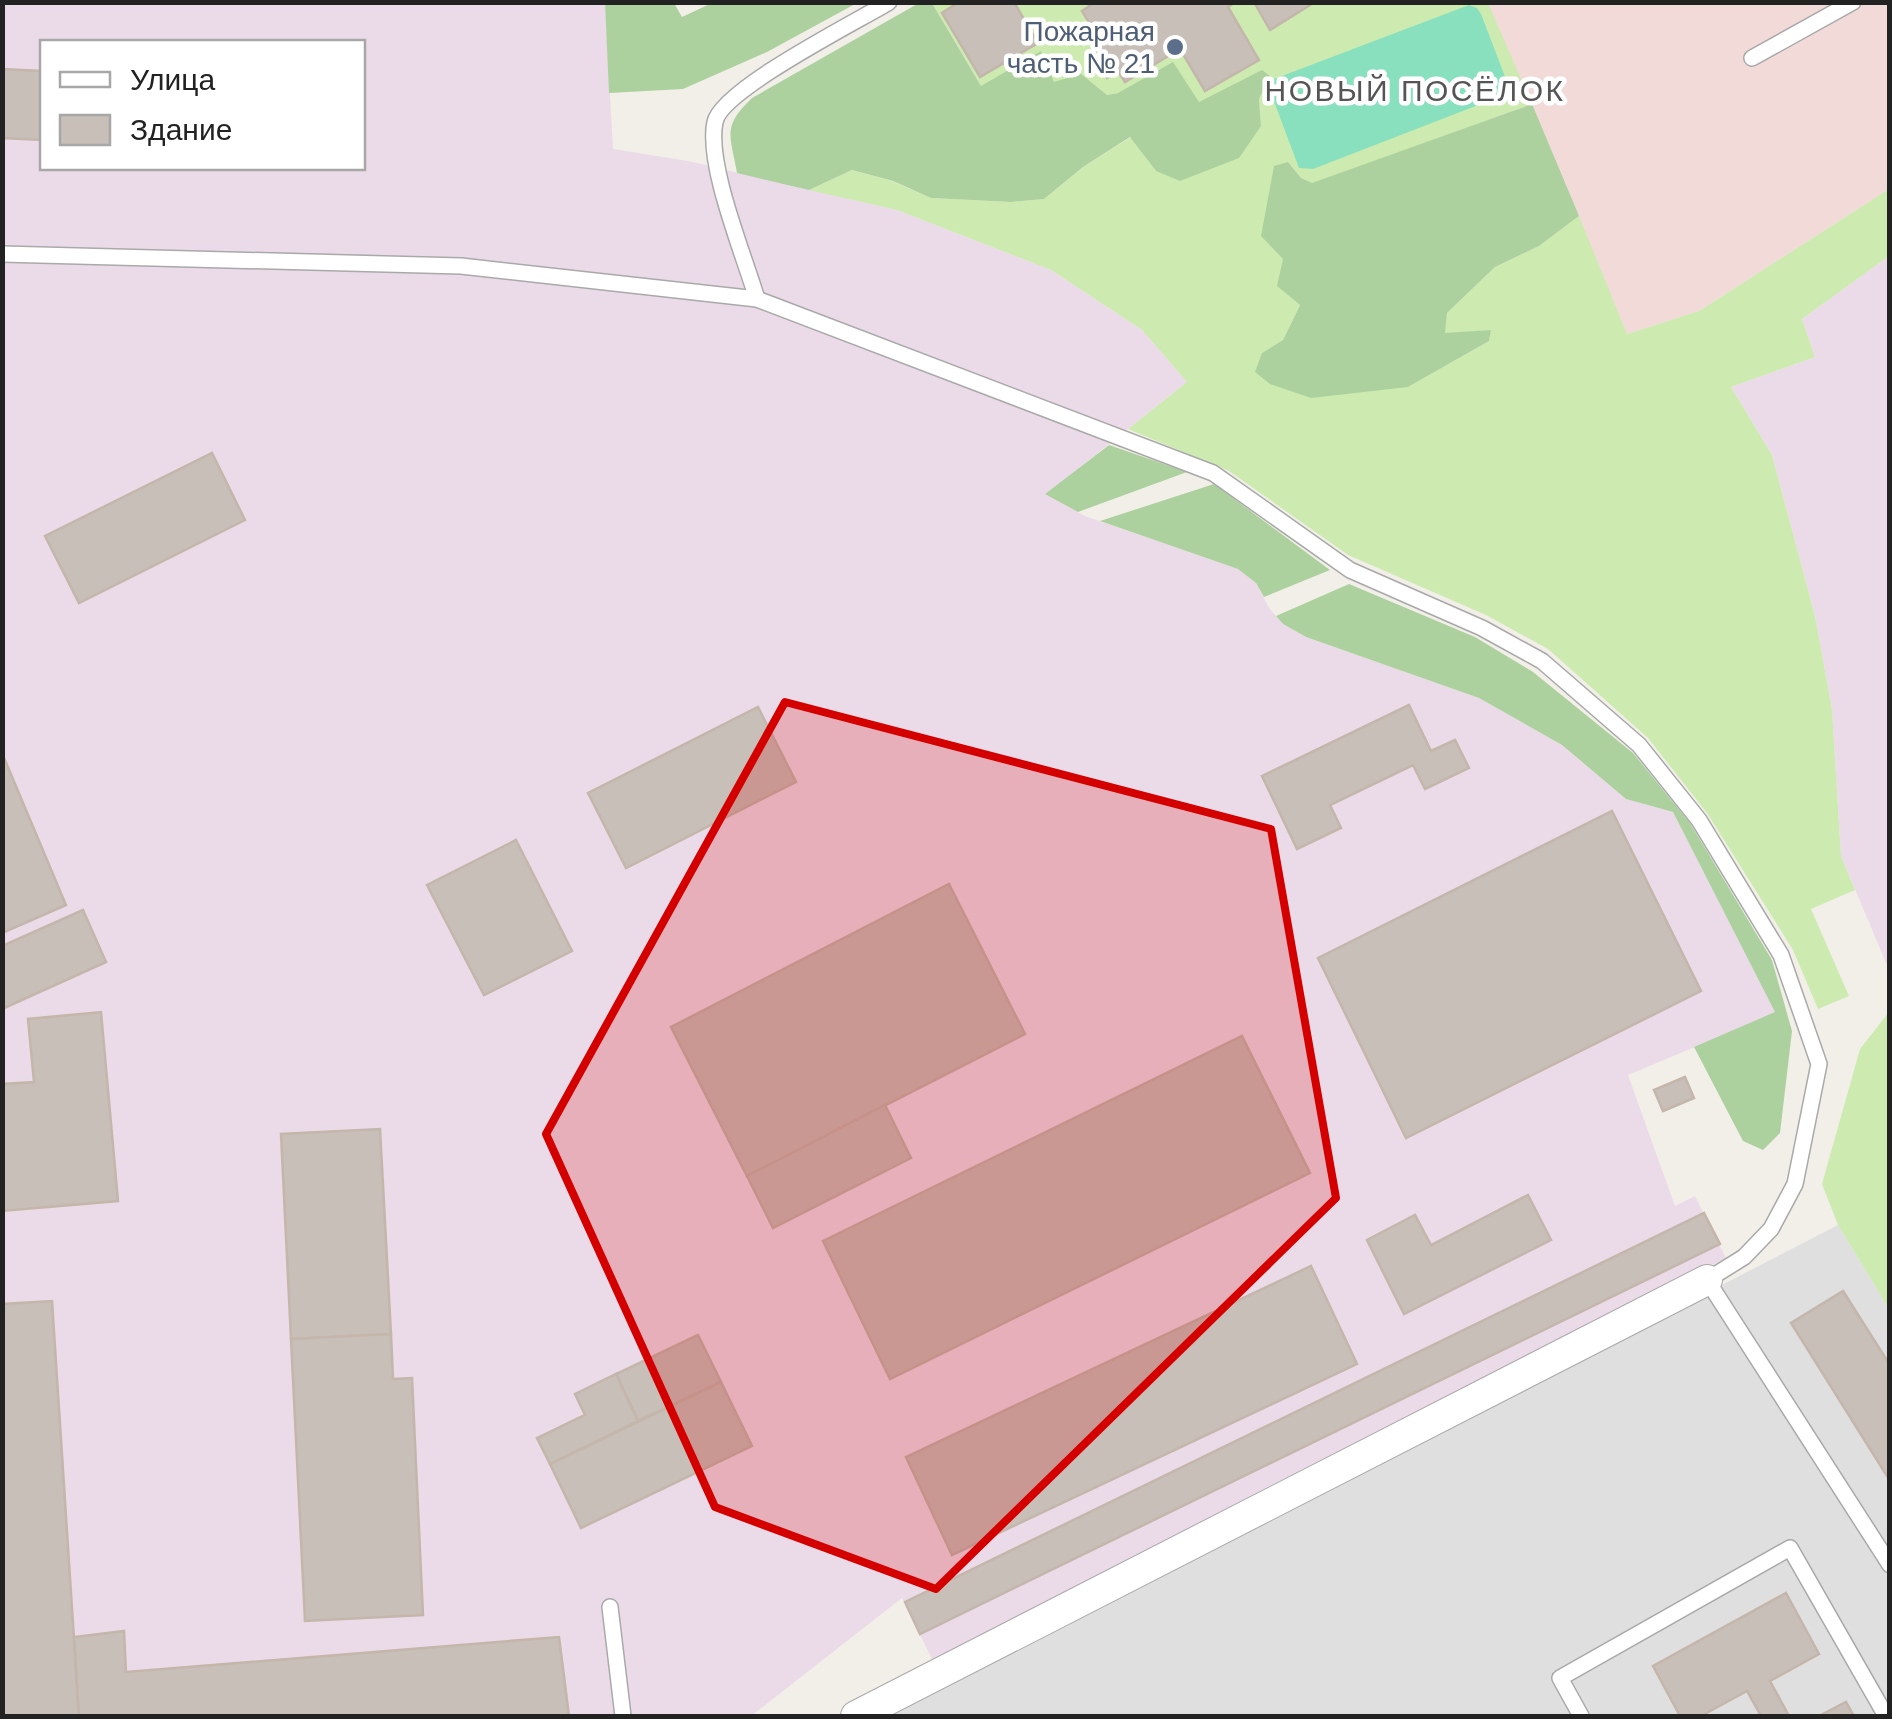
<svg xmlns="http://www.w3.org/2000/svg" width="1892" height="1719" font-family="Helvetica,sans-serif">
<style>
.residential{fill:#e0dfdf}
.commercial{fill:#f2dad9}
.industrial{fill:#ebdbe8;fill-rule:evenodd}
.grass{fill:#cdebb0}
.forest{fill:#add19e}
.pitch{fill:#88e0be}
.building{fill:#c7bfb8;stroke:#c4b6ab;stroke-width:2.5}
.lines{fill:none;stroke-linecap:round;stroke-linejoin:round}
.lane-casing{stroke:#a9a9a9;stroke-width:18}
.street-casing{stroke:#a9a9a9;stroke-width:32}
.lane{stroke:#fff;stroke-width:15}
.street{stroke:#fff;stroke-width:30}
.marked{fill:#d40000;fill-opacity:0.2;stroke:#d40000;stroke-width:8;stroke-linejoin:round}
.service-dot{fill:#5c6f8a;stroke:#fff;stroke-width:4}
.labels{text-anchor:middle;stroke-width:9;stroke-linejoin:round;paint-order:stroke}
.service-label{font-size:28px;fill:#4e5e75;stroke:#fff;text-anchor:end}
.neighbourhood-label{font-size:30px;letter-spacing:2.5px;fill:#555;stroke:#fff}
</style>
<rect width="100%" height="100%" fill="#f2efe9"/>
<path class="residential" d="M1838,1225L1889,1309V1716H888Z"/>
<path class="commercial" d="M1488,3H1889V189L1699,311L1627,334Z"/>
<g class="industrial">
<path d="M3,3H605L613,149L688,161L897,210L1051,270L1142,330L1187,382L1046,494L1085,516L1238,569L1256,583L1269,608L1283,624L1306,637L1479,698L1562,745L1626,799L1673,812L1776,1013L1628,1075L1675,1206L1695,1196L1726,1258L933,1661L902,1598L751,1716H3ZM42,42H362V168H42Z"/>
<path d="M1889,256V970L1841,856L1832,709L1815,616L1772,455L1731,387L1815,357L1802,319Z"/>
</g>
<g class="grass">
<path d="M932,3H1488L1532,104L1312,184L1301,178L1288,162L1283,259L1300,305L1283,340L1262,353L1408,387L1489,341L1491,330L1444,334L1447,313L1495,267L1539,246L1579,216L1627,334L1699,311L1889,189V256L1802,319L1815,357L1731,387L1772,455L1815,616L1832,709L1841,856L1855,890L1811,909L1849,996L1818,1009L1793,950L1707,813L1648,738L1548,649L1486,615L1348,555L1229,471L1128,429L1187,382L1142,330L1051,270L897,210L809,190L852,170L892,181L931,198L1011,202L1044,199L1083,167L1131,137L1156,171L1261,126L1259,99L1270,77L1199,102L1118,93L1107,95L1054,82L981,86Z"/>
<path d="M1889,1012V1309L1838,1225L1822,1184L1860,1049Z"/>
</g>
<g class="forest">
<path d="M605,3H674L682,17L712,3H857L767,52L683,89L609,93Z"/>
<path d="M919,3H932L981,86L1041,51L1054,82L1081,74L1107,95L1118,93L1173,62L1199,102L1262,70L1270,76L1259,99L1261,126L1239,158L1180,181L1156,171L1130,137L1083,167L1044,199L1011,202L931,198L893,181L852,170L809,190L737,173C730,134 722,127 752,98Z"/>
<path d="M1532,104L1579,216L1539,246L1495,267L1447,313L1445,333L1491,330L1489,341L1408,387L1311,398L1270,384L1255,372L1262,353L1283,340L1300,305L1277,286L1283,259L1261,236L1274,166L1288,162L1301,178L1312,183Z"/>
<path d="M1109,445L1187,472L1078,512L1045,494Z"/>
<path d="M1214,484L1330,570L1264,597L1256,583L1238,569L1100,521Z"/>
<path d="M1349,584L1475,637L1533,672L1633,753L1690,823L1772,960L1792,1031L1780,1133L1763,1150L1743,1141L1694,1047L1775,1012L1673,812L1626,799L1562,745L1479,698L1306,637L1283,624L1276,616Z"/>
</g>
<path class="pitch" d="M1469,5L1477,8L1481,14L1509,87L1504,95L1313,169L1299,168L1272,96L1271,87L1274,79Z"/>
<g class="building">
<path d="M959,2H1014L1038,43L980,77L942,13Z"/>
<path d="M1095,2H1235L1228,7L1259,60L1205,91L1180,49L1125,82L1118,71L1107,78L1092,51L1103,45L1082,11Z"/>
<path d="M1254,2H1315L1270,30Z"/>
<path d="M2,69L42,71V140L2,138Z"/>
<path d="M212,453L245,520L79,603L45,536Z"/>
<path d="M1409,705L1431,751L1455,740L1469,768L1425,789L1413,765L1330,805L1341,828L1297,849L1262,776Z"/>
<path d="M758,707L796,782L626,868L588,793Z"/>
<path d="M2,753L66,905L2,933Z"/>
<path d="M1612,811L1701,991L1406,1138L1318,958Z"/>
<path d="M516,840L572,951L484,995L427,885Z"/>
<path d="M949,884L1025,1034L747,1176L671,1027Z"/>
<path d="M83,910L106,962L2,1009V946Z"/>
<path d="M101,1012L118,1201L2,1211V1084L34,1082L28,1019Z"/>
<path d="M1242,1036L1310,1173L890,1379L823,1241Z"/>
<path d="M1685,1077L1694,1098L1663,1111L1654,1090Z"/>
<path d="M885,1105L911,1158L773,1228L747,1176Z"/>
<path d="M380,1129L391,1334L291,1339L281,1134Z"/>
<path d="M1528,1195L1551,1240L1404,1314L1367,1240L1415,1215L1431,1245Z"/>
<path d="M1704,1213L1720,1244L920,1634L905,1602Z"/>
<path d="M1311,1266L1357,1364L952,1555L906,1457Z"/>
<path d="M1843,1291L1890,1365V1481L1791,1323Z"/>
<path d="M52,1301L79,1716H2V1304Z"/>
<path d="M391,1334L393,1379L412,1378L423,1615L305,1621L291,1339Z"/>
<path d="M698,1335L721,1382L638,1421L616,1374Z"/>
<path d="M616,1374L638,1421L550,1464L537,1438L585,1415L575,1394Z"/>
<path d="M721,1382L752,1446L581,1528L550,1464Z"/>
<path d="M1786,1593L1819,1654L1770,1681L1789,1716H1761L1747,1691L1701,1716H1680L1653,1666Z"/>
<path d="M124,1631L126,1672L559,1637L569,1716H79L74,1637Z"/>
<path d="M1846,1702L1854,1716H1819Z"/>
</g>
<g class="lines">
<defs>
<g id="lane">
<path d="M1752,58L1853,2"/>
<path d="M2,254L461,266L757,299L1213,473L1350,570L1482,628L1542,661L1639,745L1699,820L1781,955L1819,1064L1795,1184L1771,1229L1744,1257L1707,1280L1890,1565"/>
<path d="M757,299C744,255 706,164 715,122C721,90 856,22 889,2"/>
<path d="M610,1607L623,1716"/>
<path d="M1581,1716L1560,1678L1790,1548L1886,1716"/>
</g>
<path id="street" d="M856,1716L1707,1280"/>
</defs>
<use href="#lane" class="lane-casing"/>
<use href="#street" class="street-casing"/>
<use href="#lane" class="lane"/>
<use href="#street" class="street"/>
</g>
<path class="marked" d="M785,702L1271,829L1336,1198L936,1589L715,1507L546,1134Z"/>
<circle class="service-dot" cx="1175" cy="47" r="10"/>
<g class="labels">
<g class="service-label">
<text x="1155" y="41">Пожарная<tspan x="1155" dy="32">часть № 21</tspan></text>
</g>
<g class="neighbourhood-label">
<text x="1415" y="101">НОВЫЙ ПОСЁЛОК</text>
</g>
</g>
<rect width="1892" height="1719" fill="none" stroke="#222222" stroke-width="10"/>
<rect x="40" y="40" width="325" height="130" fill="#ffffff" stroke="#a7a7a7" stroke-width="2.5"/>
<rect x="60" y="72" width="50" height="15" fill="#ffffff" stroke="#a7a7a7" stroke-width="2.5"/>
<text x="130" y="90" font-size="30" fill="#222222">Улица</text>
<rect x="60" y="115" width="50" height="30" fill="#c7bfb8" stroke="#a7a7a7" stroke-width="2.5"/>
<text x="130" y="140" font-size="30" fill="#222222">Здание</text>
</svg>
